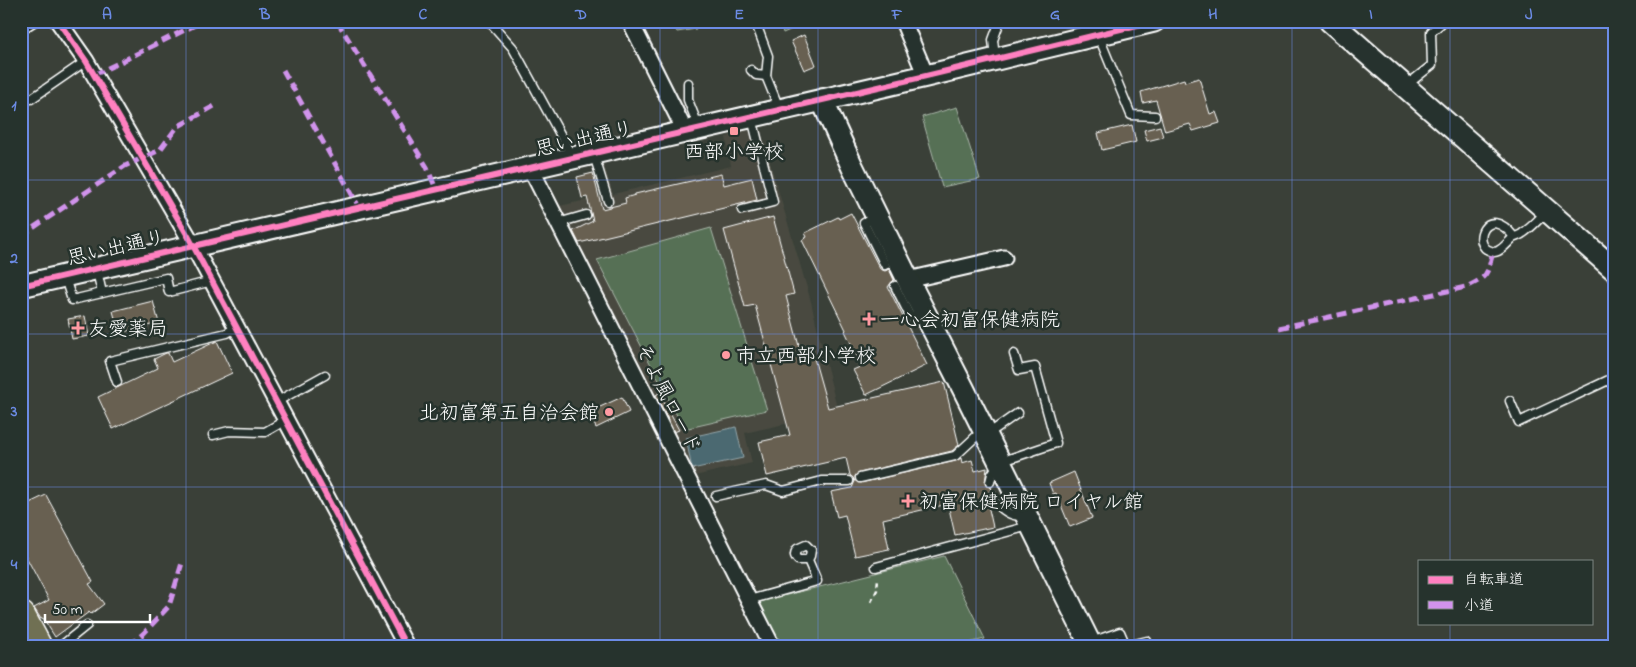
<svg xmlns="http://www.w3.org/2000/svg" width="1636" height="667" font-family="'Indie Flower','Klee One',sans-serif">
<style>
.built{fill:#484a40}
.green{fill:#566f55;stroke:#aab7aa}
.water{fill:#4b6971;stroke:#93a5aa}
.building{fill:#686051;stroke:#fff}
.lines{fill:none;stroke-linecap:round;stroke-linejoin:round}
.lane-casing{stroke:#fff;stroke-width:11}
.street-casing{stroke:#fff;stroke-width:19}
.secondary-casing{stroke:#fff;stroke-width:25}
.highway-casing{stroke:#fff;stroke-width:31}
.path{stroke:#fff;stroke-width:2.5;stroke-dasharray:5 4;stroke-linecap:butt}
.lane{stroke:#26332d;stroke-width:8}
.street{stroke:#26332d;stroke-width:15}
.secondary{stroke:#26332d;stroke-width:21}
.highway{stroke:#706f52;stroke-width:28}
.quiet{stroke:#d193ec;stroke-width:5;stroke-dasharray:10 5;stroke-linecap:butt}
.cycleway-casing{stroke:#26332d;stroke-width:9}
.cycleway{stroke:#ff80c0;stroke-width:6}
.grid{fill:none;stroke:#6c8ce6;stroke-width:1;stroke-opacity:0.55}
.poi-dot{fill:#ff9aa2;stroke:#26332d;stroke-width:2}
.labels{text-anchor:middle;stroke-width:5;stroke-linejoin:round;paint-order:stroke}
.street-label{font-size:20px;fill:#fff;stroke:#26332d}
.poi-label{font-size:20px;fill:#fff;stroke:#26332d;text-anchor:start}
.neatline{fill:none;stroke:#6c8ce6;stroke-width:2}
.grid-label{font-size:16px;text-anchor:middle;font-weight:bold;fill:#6c8ce6}
</style>
<rect width="100%" height="100%" fill="#3a4038"/>
<filter id="ink" filterUnits="userSpaceOnUse"><feTurbulence type="fractalNoise" baseFrequency=".02" numOctaves="2"/><feDisplacementMap in="SourceGraphic" scale="10" xChannelSelector="R" yChannelSelector="G"/><feConvolveMatrix kernelMatrix="1 2 1 2 8 2 1 2 1" color-interpolation-filters="sRGB"/></filter>
<g filter="url(#ink)">
<path class="built" d="M759,125L810,298L838,412L745,433L752,463L690,477L555,207L600,197L594,168L604,165L613,194L731,166L726,137Z"/>
<g class="green">
<path d="M670,21H695L696,29L677,32Z"/>
<path d="M780,21H811L783,33Z"/>
<path d="M957,107L980,179L942,187L922,117Z"/>
<path d="M711,228L767,410L684,429L597,260Z"/>
<path d="M944,556L985,639L956,646H779L759,602Z"/>
</g>
<path class="water" d="M736,427L743,458L692,469L686,438Z"/>
<g class="building">
<path d="M804,35L816,65L804,70L791,41Z"/>
<path d="M1199,78L1210,114L1216,112L1220,123L1193,131L1190,124L1165,131L1156,100L1143,103L1141,92L1184,79L1185,82Z"/>
<path d="M1132,125L1136,142L1102,150L1098,133Z"/>
<path d="M1160,126L1163,137L1147,141L1144,130Z"/>
<path d="M593,173L602,209L626,203L625,198L635,195V194L721,174L724,185L752,178L757,200L579,243L573,231L593,221L587,197L582,198L577,177Z"/>
<path d="M851,213L880,269L885,271L889,269L894,280L891,283L888,287L927,365L866,395L853,370L862,366L845,331L846,330L802,240L807,237L805,233L838,217L839,219Z"/>
<path d="M773,217L794,294L786,296L801,354L812,351L828,408L944,382L959,445L952,451L859,473L855,476L856,481L861,483L956,461L961,458L962,463L972,460L975,471L987,468L985,483L986,486L991,487L992,490L989,492L986,496L993,527L955,535L948,504L883,519L889,549L855,556L845,515L837,517L831,492L852,488L855,481L850,475L846,458L767,476L759,442L790,435L755,305L745,307L724,230Z"/>
<path d="M153,301L159,323L119,333L113,311Z"/>
<path d="M85,316L89,336L72,339L68,319Z"/>
<path d="M217,341L232,373L113,429L98,397L158,368L154,359L166,353H168L172,362Z"/>
<path d="M659,393L679,430L674,432L656,395Z"/>
<path d="M622,397L629,412L596,428L589,412Z"/>
<path d="M1074,472L1092,518L1070,527L1056,493L1053,494L1049,483Z"/>
<path d="M46,495L93,582L89,584L104,604L91,614L89,612L55,637L43,618L41,619L34,608L49,600L21,547V507Z"/>
</g>
<g class="lines">
<defs>
<g id="lane">
<path d="M489,21L513,48L572,156"/>
<path d="M755,21L768,56L766,76L779,108"/>
<path d="M21,30L35,21"/>
<path d="M1099,37L1131,115L1155,116"/>
<path d="M995,57L993,40L1000,21"/>
<path d="M751,70L756,75L766,76"/>
<path d="M688,83V100L699,128"/>
<path d="M1407,85L1432,65L1431,32L1444,21"/>
<path d="M31,99L86,61"/>
<path d="M594,155L608,201"/>
<path d="M742,210L773,202L752,118"/>
<path d="M875,217L864,223L885,265"/>
<path d="M558,223L586,215"/>
<path d="M1514,237C1486,201 1470,246 1491,251C1493,252 1496,252 1498,251C1504,248 1508,242 1513,238C1516,236 1520,236 1523,233C1531,228 1539,219 1546,212"/>
<path d="M97,271L102,293"/>
<path d="M65,278L72,300L166,278L169,292L212,281"/>
<path d="M895,286L911,318L922,312"/>
<path d="M117,382L110,361L227,333L237,327"/>
<path d="M1510,401L1519,422L1615,377"/>
<path d="M276,402L325,375"/>
<path d="M988,434L1018,413"/>
<path d="M213,435L229,431L265,432L286,420"/>
<path d="M860,478L955,456L982,431"/>
<path d="M990,482L992,474L1000,462L1056,443L1035,367L1019,370L1014,354"/>
<path d="M716,496L766,485L783,491L822,481H849"/>
<path d="M992,496C999,508 1008,516 1022,516"/>
<path d="M876,567L1029,526"/>
<path d="M749,600L817,581L808,560L810,556L811,550L806,545L797,549C794,554 794,556 798,560H808"/>
<path d="M1091,642L1120,632L1126,646"/>
<path d="M61,646L87,625"/>
<path d="M1127,646L1147,641"/>
</g>
<g id="street">
<path d="M58,21L86,61L188,236L406,646"/>
<path d="M630,21L685,131"/>
<path d="M903,21L926,76"/>
<path d="M530,167L772,646"/>
<path d="M908,280L1004,258"/>
</g>
<g id="secondary">
<path d="M1330,21L1615,270"/>
<path d="M822,100L852,166L915,294L963,388L1091,646"/>
<path d="M21,286L926,76L1154,21"/>
</g>
<path id="highway" d="M21,616L37,646"/>
</defs>
<use href="#lane" class="lane-casing"/>
<use href="#street" class="street-casing"/>
<use href="#secondary" class="secondary-casing"/>
<use href="#highway" class="highway-casing"/>
<path class="path" d="M871,602L877,590L878,578"/>
<use href="#lane" class="lane"/>
<use href="#street" class="street"/>
<use href="#secondary" class="secondary"/>
<use href="#highway" class="highway"/>
<g class="quiet">
<path d="M337,21L427,167L436,189"/>
<path d="M283,70L359,207"/>
<path d="M94,75L197,24"/>
<path d="M21,236L125,166L160,150L177,127L216,105"/>
<path d="M1279,328L1466,287C1488,277 1487,275 1493,252"/>
<path d="M129,646L144,633L169,606L182,563"/>
</g>
<defs>
<g id="cycleway">
<path d="M58,21L86,61L188,236L406,646"/>
<path d="M21,286L926,76L1154,21"/>
</g>
</defs>
<use href="#cycleway" class="cycleway-casing"/>
<use href="#cycleway" class="cycleway"/>
</g>
</g>
<path class="grid" d="M186,21V646M344,21V646M502,21V646M660,21V646M818,21V646M976,21V646M1134,21V646M1292,21V646M1450,21V561M21,180H1615M21,334H1615M21,487H1615M1450,623V646"/>
<g class="poi-dot">
<rect x="729" y="126" width="10" height="10" rx="2.5"/>
<path d="M866.5 311.5h5v5h5v5h-5v5h-5v-5h-5v-5h5z"/>
<path d="M75.5 320.5h5v5h5v5h-5v5h-5v-5h-5v-5h5z"/>
<circle cx="726" cy="355" r="5"/>
<circle cx="609" cy="412" r="5"/>
<path d="M905.5 493.5h5v5h5v5h-5v5h-5v-5h-5v-5h5z"/>
</g>
<g class="labels">
<g class="street-label">
<text transform="translate(584 138) rotate(-13)" y="7">思い出通り</text>
<text transform="translate(116 247) rotate(-13)" y="7">思い出通り</text>
<text transform="translate(669 398) rotate(63)" y="7">そよ風ロード</text>
</g>
<g class="poi-label">
<text x="734" y="158" text-anchor="middle">西部小学校</text>
<text x="880" y="326">一心会初富保健病院</text>
<text x="88" y="335">友愛薬局</text>
<text x="736" y="362">市立西部小学校</text>
<text x="599" y="419" text-anchor="end">北初富第五自治会館</text>
<text x="919" y="508">初富保健病院 ロイヤル館</text>
</g>
</g>
<rect width="1636" height="667" fill="none" stroke="#26332d" stroke-width="55"/>
<rect x="1418" y="560" width="175" height="65" fill="#26332d" stroke="#7d8581"/>
<rect x="1428" y="576" width="25" height="8" fill="#ff80c0" stroke="#7d8581"/>
<text x="1464" y="584" font-size="15" fill="#ffffff">自転車道</text>
<rect x="1428" y="601" width="25" height="8" fill="#d193ec" stroke="#7d8581"/>
<text x="1464" y="610" font-size="15" fill="#ffffff">小道</text>
<path d="M45 614v8h105v-8" fill="none" stroke="#ffffff" stroke-width="2.5"/>
<text x="52" y="614" font-size="15" fill="#ffffff" stroke="#26332d" stroke-width="4" paint-order="stroke">50 m</text>
<rect x="28" y="28" width="1580" height="612" class="neatline"/>
<g class="grid-label">
<text x="107" y="19">A</text>
<text x="265" y="19">B</text>
<text x="423" y="19">C</text>
<text x="581" y="19">D</text>
<text x="739" y="19">E</text>
<text x="897" y="19">F</text>
<text x="1055" y="19">G</text>
<text x="1213" y="19">H</text>
<text x="1371" y="19">I</text>
<text x="1529" y="19">J</text>
<text x="14" y="110">1</text>
<text x="14" y="263">2</text>
<text x="14" y="416">3</text>
<text x="14" y="569">4</text>
</g>
</svg>
